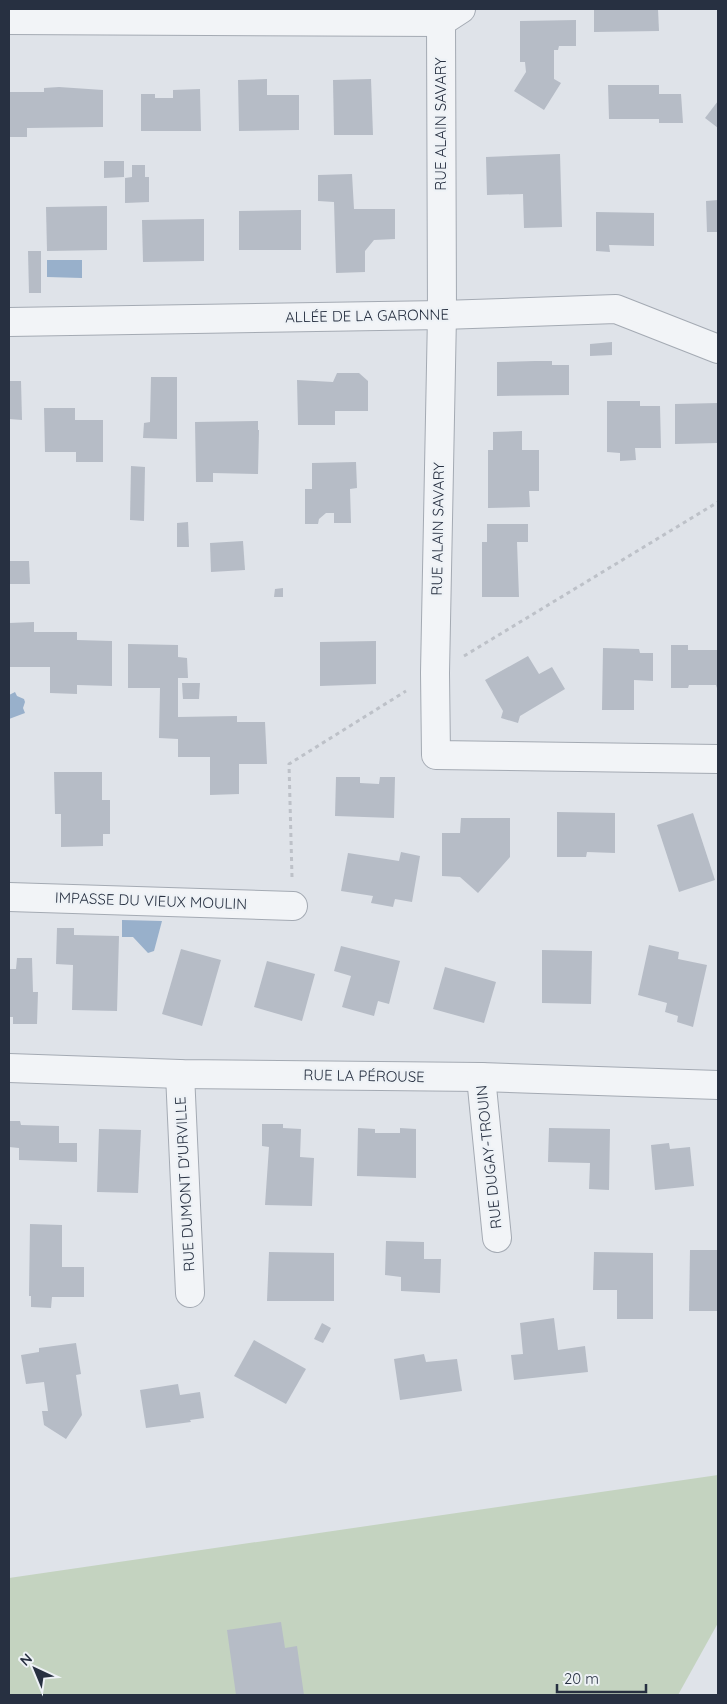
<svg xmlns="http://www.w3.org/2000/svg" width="727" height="1704" font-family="Quicksand,sans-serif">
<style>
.green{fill:#c4d3c0}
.water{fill:#98b0cb}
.building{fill:#b6bcc6}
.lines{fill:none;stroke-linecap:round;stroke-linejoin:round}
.minor-casing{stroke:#a4aab3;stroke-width:30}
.path{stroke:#bdc1c8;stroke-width:3;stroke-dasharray:4 4;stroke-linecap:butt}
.minor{stroke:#f2f4f7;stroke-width:28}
.labels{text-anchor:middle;stroke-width:4.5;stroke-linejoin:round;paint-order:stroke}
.street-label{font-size:15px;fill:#273041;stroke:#eef2f6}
</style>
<rect width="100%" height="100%" fill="#dfe3e9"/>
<path class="green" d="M718,1475V1623L678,1695H9V1578Z"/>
<g class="water">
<path d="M47,260H82V278L47,277Z"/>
<path d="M15,692L17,696L24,699L25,702L23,708L25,713L9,719V695Z"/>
<path d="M122,920L162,921L154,951L148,953L133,937H122Z"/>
</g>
<g class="building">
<path d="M594,9H658L659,31L594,32Z"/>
<path d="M576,20V46H559L558,50H554V79L561,83L544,110L514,91L526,72L525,62H520V21Z"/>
<path d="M267,79V95H299V130L239,131L238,80Z"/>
<path d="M371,79L373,135H334L333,80Z"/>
<path d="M608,85H659V94H681L683,123H659V119H609Z"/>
<path d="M59,87L103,90V127L27,128V137H9L10,92H44V88Z"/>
<path d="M200,89L201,131H141V94H155V98H173V90Z"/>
<path d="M718,101V128L705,118Z"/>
<path d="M560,154L562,227L524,228L523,194L487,195L486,157Z"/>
<path d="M104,161H124V177L104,178Z"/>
<path d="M132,165H145V177H149V202L125,203V178L132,177Z"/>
<path d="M352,174L354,209H395V239L374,240L365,251V272L336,273L334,202L318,201V175Z"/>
<path d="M718,200V232H707L706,201Z"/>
<path d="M107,206V250L47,251L46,207Z"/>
<path d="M301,210V250H239V211Z"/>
<path d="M596,212L654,213V246L609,245L610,252L596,251Z"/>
<path d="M204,219V261L143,262L142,220Z"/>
<path d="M28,251H41V293H29Z"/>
<path d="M612,342V355L590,356V344Z"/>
<path d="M535,361H552V365H569V395L497,396V362Z"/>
<path d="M337,373H359L368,381V411H335V425H298L297,380L333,382Z"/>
<path d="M151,377H177V439L143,438L144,423L150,422Z"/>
<path d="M9,381H21L22,420L9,419Z"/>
<path d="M607,401H640V406H660L661,448H635L636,460L620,461V453L607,452Z"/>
<path d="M718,403V443L675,444V404Z"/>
<path d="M44,408H75V420H103V462H76V452H45Z"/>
<path d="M258,421V430H248H259L258,474L213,473V482H196L195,422Z"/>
<path d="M522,431V450H539V491H529L530,507L488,508V450H493V432Z"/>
<path d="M356,462L357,488L350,489L351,523H334V513H326L319,519L318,524H305V489H312V463Z"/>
<path d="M131,466L145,467L144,521L130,520Z"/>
<path d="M188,522L189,547H177V523Z"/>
<path d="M487,524H528V542H517L519,597H482V542H487Z"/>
<path d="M243,541L245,570L211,572L210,543Z"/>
<path d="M9,561H29L30,584H9Z"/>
<path d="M283,588V597H274L275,589Z"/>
<path d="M34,622V632H77V640L112,641V686L77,685V694L50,693V667H9V623Z"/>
<path d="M376,641V684L320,686V642Z"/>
<path d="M128,644L178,645V657L187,658L188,678H178V717L237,716V722H265L267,764H239V794L210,795V757H178V739L159,738L160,688H128Z"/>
<path d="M671,645H688V650H718V691L716,685H689L688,688H671Z"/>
<path d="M603,648L639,649L640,653H653V681L634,680V710H602Z"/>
<path d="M528,656L539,674L552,667L565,689L520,716L518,723L501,718L503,711L485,680Z"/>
<path d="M182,683H200L199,699H183Z"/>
<path d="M54,772H102V800H110V834H103V846L61,847V814H55Z"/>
<path d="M336,777H360V783L379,784L380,777H395L394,818L335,816Z"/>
<path d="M557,812L615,813V853L587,852L586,857H557Z"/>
<path d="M693,813L715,880L679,892L657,825Z"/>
<path d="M461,818H510V857L478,893L460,877L442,876V833H460Z"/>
<path d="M401,852L420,856L412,902L395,899L393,907L371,903L373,896L341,891L348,853L399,861Z"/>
<path d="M57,928H74V935L119,936L117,1011L72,1010L73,965L56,964Z"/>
<path d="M649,945L679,952L678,959L707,965L693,1027L677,1022L678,1016L665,1012L667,1003L638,995Z"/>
<path d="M341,946L400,961L389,1004L378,1001L374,1016L342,1007L351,976L334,971Z"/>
<path d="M181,949L221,960L202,1026L162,1014Z"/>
<path d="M542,950L592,951L591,1004L542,1003Z"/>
<path d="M17,958H32L33,992H38L37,1024H13V1017H9V969H16Z"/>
<path d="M267,961L315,974L302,1021L254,1007Z"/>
<path d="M445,967L496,982L484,1023L433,1009Z"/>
<path d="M9,1121H20L21,1125L59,1126V1143H77V1162L19,1160V1148L9,1147Z"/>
<path d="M262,1124H283V1128L301,1129L300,1157L314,1158L312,1206L265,1205L269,1147L262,1146Z"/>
<path d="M358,1128L375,1129V1133H400V1128L416,1129V1178L357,1176Z"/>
<path d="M549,1128L610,1129L609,1190L589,1189L590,1163L548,1162Z"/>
<path d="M99,1129L141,1130L138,1193L97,1192Z"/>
<path d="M669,1143L670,1149L690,1147L694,1186L655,1190L651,1145Z"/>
<path d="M30,1224L62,1225V1267H84V1297H52L51,1308L31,1307V1296H29Z"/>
<path d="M386,1241L424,1242V1259H441L440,1293L401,1291V1277L385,1275Z"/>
<path d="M690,1250H718V1311H689Z"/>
<path d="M269,1252L334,1253V1301H267Z"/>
<path d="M594,1252L653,1253V1319H617V1290H593Z"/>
<path d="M554,1318L558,1350L585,1346L588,1372L514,1380L511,1355L523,1354L520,1323Z"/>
<path d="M322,1323L331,1328L323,1343L314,1339Z"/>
<path d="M254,1340L306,1369L286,1404L234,1376Z"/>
<path d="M76,1343L81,1374L76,1375L82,1415L66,1439L44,1425L42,1411H48L44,1382L26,1384L21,1355L39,1352V1348Z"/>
<path d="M424,1354L426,1362L457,1359L462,1391L400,1400L394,1359Z"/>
<path d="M178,1384L180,1395L200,1392L204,1418L190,1420L191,1422L146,1428L140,1390Z"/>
<path d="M281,1622L285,1648L297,1646L304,1695H236L227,1630Z"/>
</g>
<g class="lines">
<defs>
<g id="minor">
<path d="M9,20L441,22L461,9"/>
<path d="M441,22L442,315L435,673L436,755L718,759"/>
<path d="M9,322L442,315L616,309L718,349"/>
<path d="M9,897L293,906"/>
<path d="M9,1068L180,1074L481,1077L718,1085"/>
<path d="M180,1074L190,1293"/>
<path d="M481,1077L497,1238"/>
</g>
</defs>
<use href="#minor" class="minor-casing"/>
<g class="path">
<path d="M464,656L718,502"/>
<path d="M292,877L289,764L406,691"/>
</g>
<use href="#minor" class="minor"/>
</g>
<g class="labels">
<g class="street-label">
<text transform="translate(441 124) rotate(-90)" y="5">RUE ALAIN SAVARY</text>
<text transform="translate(367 316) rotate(-1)" y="5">ALLÉE DE LA GARONNE</text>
<text transform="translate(438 529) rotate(-89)" y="5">RUE ALAIN SAVARY</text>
<text transform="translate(151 901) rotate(2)" y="5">IMPASSE DU VIEUX MOULIN</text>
<text transform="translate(364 1076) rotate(1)" y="5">RUE LA PÉROUSE</text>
<text transform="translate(489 1157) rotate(-96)" y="5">RUE DUGAY-TROUIN</text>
<text transform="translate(185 1184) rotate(-93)" y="5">RUE DUMONT D'URVILLE</text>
</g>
</g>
<rect width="727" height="1704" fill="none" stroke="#273041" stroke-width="20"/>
<g transform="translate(35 1669) rotate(316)" stroke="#eef2f6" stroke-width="4" paint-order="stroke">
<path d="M0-4L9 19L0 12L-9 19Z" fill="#273041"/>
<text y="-8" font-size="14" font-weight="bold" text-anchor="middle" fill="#273041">N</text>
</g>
<path d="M557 1684v8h89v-8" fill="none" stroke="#273041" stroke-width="2.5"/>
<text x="564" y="1684" font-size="15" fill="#273041" stroke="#eef2f6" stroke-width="4" paint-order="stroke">20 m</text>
</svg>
